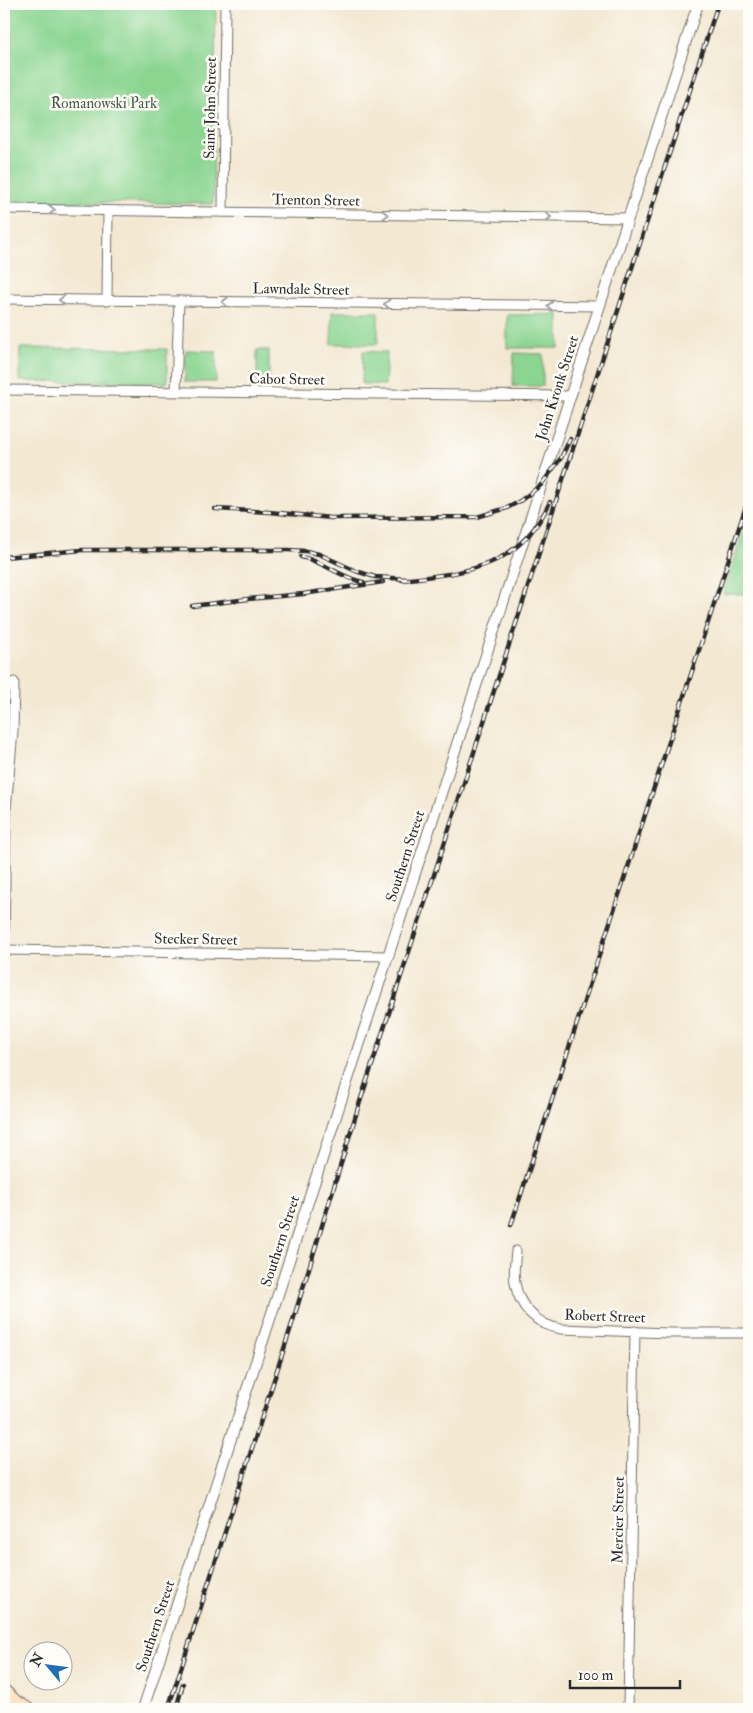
<svg xmlns="http://www.w3.org/2000/svg" width="753" height="1713" font-family="'IM FELL Double Pica',serif">
<style>
.green{fill:#8bd591;stroke:#5b805e}
.lines{fill:none;stroke-linecap:round;stroke-linejoin:round}
.minor-casing{stroke:#716d65;stroke-width:11}
.tertiary-casing{stroke:#716d65;stroke-width:12}
.secondary-casing{stroke:#716d65;stroke-width:13}
.minor{stroke:#fff;stroke-width:9}
.tertiary{stroke:#fff;stroke-width:10}
.secondary{stroke:#ffe4c6;stroke-width:11}
.rail-casing{stroke:#2b2b2b;stroke-width:4.5}
.rail{stroke:#fdfcf7;stroke-width:2.5;stroke-dasharray:8;stroke-linecap:butt}
.oneway{stroke:#a0a0a0}
.labels{text-anchor:middle;stroke-width:5;stroke-linejoin:round;paint-order:stroke}
.park-label{font-size:15px;fill:#485e4a;stroke:#fdfcf7}
.street-label{font-size:15px;fill:#2b2b2b;stroke:#fdfcf7}
</style>
<rect width="100%" height="100%" fill="#fdfcf7"/>
<filter id="ink" filterUnits="userSpaceOnUse"><feTurbulence type="fractalNoise" baseFrequency=".02" numOctaves="2"/><feDisplacementMap in="SourceGraphic" scale="10" xChannelSelector="R" yChannelSelector="G"/><feConvolveMatrix kernelMatrix="1 2 1 2 8 2 1 2 1" color-interpolation-filters="sRGB"/></filter>
<filter id="wash" filterUnits="userSpaceOnUse"><feTurbulence type="fractalNoise" baseFrequency=".0096" numOctaves="4" result="noise"/><feDisplacementMap in="SourceGraphic" scale="20" xChannelSelector="R" yChannelSelector="G"/><feGaussianBlur stdDeviation="1.12" result="paint"/><feColorMatrix in="noise" values="0 0 0 0 0 0 0 0 0 0 0 0 0 0 0 0 0 1.4 0 .05"/><feComposite in="paint" operator="in"/></filter>
<g filter="url(#wash)">
<rect width="100%" height="100%" fill="#f3e8d1"/>
<g class="green">
<path d="M4,4H216L213,204L4,201Z"/>
<path d="M332,312H378V344H331Z"/>
<path d="M559,314V348H507V315Z"/>
<path d="M20,348L167,349V383L19,381Z"/>
<path d="M186,350L216,351V382H185Z"/>
<rect x="257" y="350" width="12" height="32"/>
<path d="M363,351L387,352L385,385L362,384Z"/>
<path d="M514,353L543,354V386H513Z"/>
<path d="M749,514V594H723Z"/>
</g>
</g>
<g filter="url(#ink)">
<g class="lines">
<defs>
<g id="minor">
<path d="M4,209L628,218"/>
<path d="M223,212L225,4"/>
<path d="M4,299L599,306"/>
<path d="M107,301L108,211"/>
<path d="M4,390L570,396"/>
<path d="M176,391L179,301"/>
<path d="M4,950L389,956"/>
<path d="M4,950L6,809L13,731L14,682"/>
<path d="M516,1251C515,1262 513,1272 515,1283C519,1307 537,1325 561,1329L669,1333H749"/>
<path d="M628,1709L635,1331"/>
</g>
<path id="tertiary" d="M143,1709L698,4"/>
<path id="secondary" d="M4,1690L16,1701L29,1709"/>
</defs>
<use href="#minor" class="minor-casing"/>
<use href="#tertiary" class="tertiary-casing"/>
<use href="#secondary" class="secondary-casing"/>
<use href="#minor" class="minor"/>
<use href="#tertiary" class="tertiary"/>
<use href="#secondary" class="secondary"/>
<defs>
<g id="rail">
<path d="M215,509L269,512L331,518L477,517L507,508L520,501L541,485L561,458L570,439"/>
<path d="M4,557L82,550H288L306,551L319,554L356,571L375,577L408,579"/>
<path d="M301,557C323,561 341,578 363,582"/>
<path d="M402,580C469,572 518,569 550,502"/>
<path d="M192,606L248,599L303,594L383,582"/>
<path d="M511,1225L749,497"/>
<path d="M168,1709L291,1327L358,1108L718,4"/>
<path d="M176,1709L183,1684"/>
</g>
</defs>
<use href="#rail" class="rail-casing"/>
<use href="#rail" class="rail"/>
</g>
<defs><path id="oneway-chevron" d="M-2-3.5L2.5 0L-2 3.5" fill="none" stroke-width="1.6" stroke-linecap="round" stroke-linejoin="round" transform="scale(1.25)"/></defs>
<g class="oneway">
<use href="#oneway-chevron" transform="translate(52 210) rotate(1)"/>
<use href="#oneway-chevron" transform="translate(385 215) rotate(1)"/>
<use href="#oneway-chevron" transform="translate(548 217) rotate(1)"/>
<use href="#oneway-chevron" transform="translate(62 300) rotate(-179)"/>
<use href="#oneway-chevron" transform="translate(225 302) rotate(-179)"/>
<use href="#oneway-chevron" transform="translate(387 304) rotate(-179)"/>
<use href="#oneway-chevron" transform="translate(550 306) rotate(-179)"/>
</g>
</g>
<g class="labels">
<g class="park-label">
<text x="104" y="108">Romanowski Park</text>
</g>
<g class="street-label">
<text transform="translate(210 108) rotate(-89)" y="5">Saint John Street</text>
<text transform="translate(316 200) rotate(1)" y="5">Trenton Street</text>
<text transform="translate(301 289) rotate(1)" y="5">Lawndale Street</text>
<text transform="translate(287 379) rotate(1)" y="5">Cabot Street</text>
<text transform="translate(557 388) rotate(-72)" y="5">John Kronk Street</text>
<text transform="translate(405 856) rotate(-72)" y="5">Southern Street</text>
<text transform="translate(196 939) rotate(1)" y="5">Stecker Street</text>
<text transform="translate(280 1241) rotate(-72)" y="5">Southern Street</text>
<text transform="translate(605 1316) rotate(2)" y="5">Robert Street</text>
<text transform="translate(618 1520) rotate(-89)" y="5">Mercier Street</text>
<text transform="translate(155 1626) rotate(-72)" y="5">Southern Street</text>
</g>
</g>
<rect width="753" height="1713" fill="none" stroke="#fdfcf7" stroke-width="20"/>
<g transform="translate(48 1666) rotate(299)"><circle r="24" fill="#fdfcf7" stroke="#a9a8a5"/>
<path d="M0-4L9 19L0 12L-9 19Z" fill="#1f6fb2"/>
<text y="-8" font-size="14" font-weight="bold" text-anchor="middle" fill="#2b2b2b">N</text>
</g>
<path d="M570 1680v8h110v-8" fill="none" stroke="#2b2b2b" stroke-width="2.5"/>
<text x="578" y="1680" font-size="15" fill="#2b2b2b" stroke="#fdfcf7" stroke-width="4" paint-order="stroke">100 m</text>
</svg>
